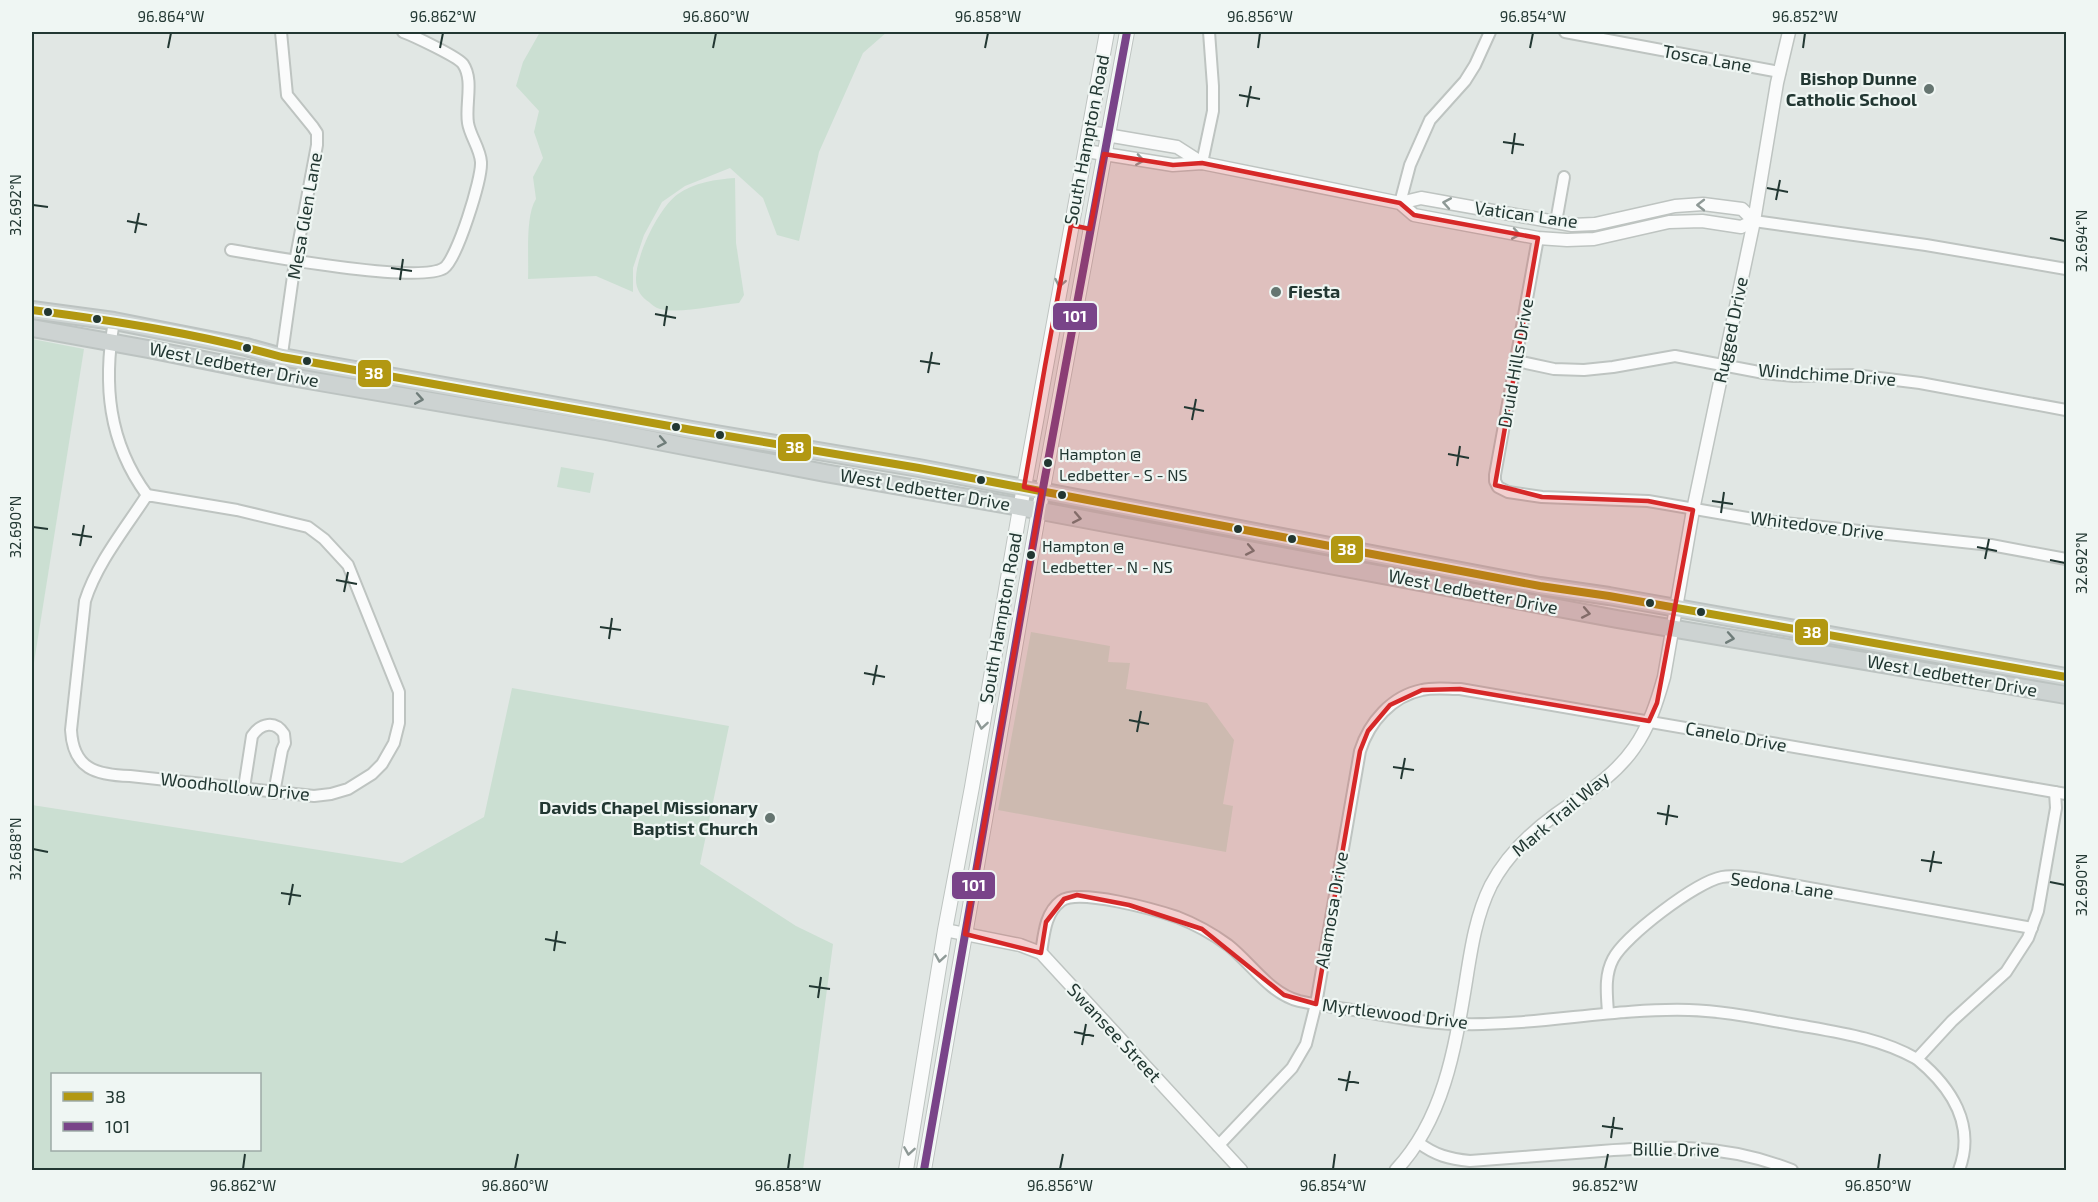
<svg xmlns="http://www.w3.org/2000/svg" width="2098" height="1202" font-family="'Exo 2',sans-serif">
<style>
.green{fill:#cbdfd2;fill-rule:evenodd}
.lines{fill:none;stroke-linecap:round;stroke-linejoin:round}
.minor-casing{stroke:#bec4c1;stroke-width:14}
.tertiary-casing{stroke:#bec4c1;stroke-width:15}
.secondary-casing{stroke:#bec4c1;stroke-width:16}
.primary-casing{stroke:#bcc3c1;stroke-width:20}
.minor{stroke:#fafbfb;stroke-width:10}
.tertiary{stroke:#fafbfb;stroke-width:12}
.secondary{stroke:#fafbfb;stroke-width:14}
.primary{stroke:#cdd3d2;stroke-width:16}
.bus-1-casing{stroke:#eff6f3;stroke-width:12}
.bus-2-casing{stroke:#eff6f3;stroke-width:12}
.bus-1{stroke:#b29812;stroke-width:8}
.bus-2{stroke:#794489;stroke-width:8}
.oneway{stroke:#8e9996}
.oneway2{stroke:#6f7d7a}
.marked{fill:#d62828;fill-opacity:0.2;stroke:#d62828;stroke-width:4.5;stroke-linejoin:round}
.ticks{fill:none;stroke:#223732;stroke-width:2}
.poi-dot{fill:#657570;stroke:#eff6f3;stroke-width:2}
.bus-dot{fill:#223732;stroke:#eff6f3;stroke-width:2}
.labels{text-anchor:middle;stroke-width:4.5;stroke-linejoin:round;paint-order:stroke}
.bus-label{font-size:16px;fill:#223732;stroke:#eff6f3;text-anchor:start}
.street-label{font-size:18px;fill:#223732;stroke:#eff6f3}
.poi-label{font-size:18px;font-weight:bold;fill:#223732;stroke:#eff6f3;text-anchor:end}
.line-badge{stroke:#eff6f3;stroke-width:2}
.badge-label{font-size:16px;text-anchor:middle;font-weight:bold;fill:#fff}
.neatline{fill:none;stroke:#223732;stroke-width:2}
.ticks-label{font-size:15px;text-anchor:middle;fill:#223732}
</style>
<rect width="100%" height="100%" fill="#e1e7e4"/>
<g class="green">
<path d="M540,32H887L863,53L819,152L799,241L777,235L763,198L730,168L685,186L662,202L644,235L633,268V292L596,276L528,279C529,258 525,216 536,199L533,177L543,158L534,132L539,111L516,86L523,62Z"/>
<path d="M735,178L736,243L744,295L739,303C717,305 681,314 660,309C656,308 652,305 649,302C641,297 636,289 636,280C635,257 659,207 678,194C693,183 717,179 735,178Z"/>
<path d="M32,339L84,349L32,675Z"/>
<path d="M561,467L594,473L590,493L557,487Z"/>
<path d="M1031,632L1110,646L1108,662L1130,663L1126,689L1207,703L1234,740L1223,804L1233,806L1226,852L998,810Z"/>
<path d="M512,688L729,726L700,864L796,926L833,944L803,1170H32V805L402,863L484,817ZM260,1074V1150H52V1074Z"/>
</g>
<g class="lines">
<defs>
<g id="minor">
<path d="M1565,32L1780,72"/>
<path d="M1202,163L1213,111V86L1209,32"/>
<path d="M1400,203L1410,165L1430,120L1465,81L1475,65L1490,32"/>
<path d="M1754,221L1926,245L2066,269"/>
<path d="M1556,222L1564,177"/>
<path d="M1538,238L1495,475V481L1498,487L1508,492L1542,497L1648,501L1765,521L1991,545L2066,559"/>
<path d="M231,250C266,256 420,284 444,268C457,259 482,179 481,162C480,148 470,136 468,123C465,105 474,80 463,64C458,57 414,36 403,32"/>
<path d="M114,321C103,384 108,442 147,495"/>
<path d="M1517,361L1554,369L1584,370L1613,367L1675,356L1764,373L1794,376L1855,375L1920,383L2066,410"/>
<path d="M279,375L295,262L317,145V133L313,127L287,95L281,32"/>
<path d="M147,495L237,510L308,527L324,539L348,565L399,692V723L394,743L382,764L372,774L348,789L331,794L314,796L130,776C96,775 73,769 71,730L85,601C97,563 125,529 147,495Z"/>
<path d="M244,788L252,736C261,723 275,720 284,734L285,743L282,750L274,793"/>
<path d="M1041,953C1044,934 1045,913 1061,901C1079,888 1156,910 1177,917C1195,924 1213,934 1228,945C1251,963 1269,993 1299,1001C1320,1006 1343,1008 1365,1012C1396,1017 1428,1024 1460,1024C1536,1026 1612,1008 1689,1010C1727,1011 1766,1020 1803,1026C1843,1033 1882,1039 1917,1059"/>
<path d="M1608,1013C1607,995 1604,976 1613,959C1625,936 1696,882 1722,877C1732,875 1744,877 1754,878L2032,928"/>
<path d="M1419,1143C1435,1155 1449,1159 1470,1161C1510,1158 1549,1155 1589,1152C1662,1146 1721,1142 1792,1170"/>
<path d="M1218,1146L1292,1068L1306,1044L1316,1004L1360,751C1369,722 1392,696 1422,690C1434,687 1448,689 1460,689L2066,794"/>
<path d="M1959,1170C1976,1125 1951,1087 1917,1059L1952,1021L2006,972L2028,938L2038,911L2056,808L2055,792"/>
</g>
<g id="tertiary">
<path d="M1089,132L1177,147L1202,163"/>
<path d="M1086,151L1173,165L1202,163L1400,203L1421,198L1572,225L1595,224L1675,206L1703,204L1742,209L1754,221L1741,227L1702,221L1669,222L1594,239L1567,240L1538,238L1414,215L1400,203"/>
<path d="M945,930L1020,945L1041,953L1241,1170"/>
<path d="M1396,1170C1444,1119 1455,1048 1466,981C1471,949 1476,915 1491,885C1506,857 1529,834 1555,815C1583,795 1614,777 1634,748C1649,727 1657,702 1664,677L1693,510L1754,221L1777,83L1789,32"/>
</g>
<g id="secondary">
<path d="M906,1170L945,930L972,787L1018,520L1107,32"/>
<path d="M924,1170L1039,510L1127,32"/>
</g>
<g id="primary">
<path d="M32,310L114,321L246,347L282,357L692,430L919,468L1540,586L1609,596L2066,677"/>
<path d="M32,328L148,349L279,375L606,431L825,473L1020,507L1617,619L2066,695"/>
</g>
</defs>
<use href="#minor" class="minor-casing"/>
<use href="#tertiary" class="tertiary-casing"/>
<use href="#secondary" class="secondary-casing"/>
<use href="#primary" class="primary-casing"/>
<use href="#minor" class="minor"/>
<use href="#tertiary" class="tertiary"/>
<use href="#secondary" class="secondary"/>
<use href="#primary" class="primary"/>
<defs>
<path id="bus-1" d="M32,310C116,321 200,334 282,357L692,430L919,468L1540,586L1609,596L2066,677"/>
<path id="bus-2" d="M924,1170L1039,510L1127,32"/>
</defs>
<use href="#bus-1" class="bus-1-casing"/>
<use href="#bus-2" class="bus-2-casing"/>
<use href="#bus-1" class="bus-1"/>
<use href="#bus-2" class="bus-2"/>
</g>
<defs><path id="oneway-chevron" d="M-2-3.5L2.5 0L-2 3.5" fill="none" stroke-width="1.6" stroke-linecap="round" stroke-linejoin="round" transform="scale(1.5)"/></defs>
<g class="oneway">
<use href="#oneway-chevron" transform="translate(1140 160) rotate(9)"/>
<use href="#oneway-chevron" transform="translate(1447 203) rotate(-170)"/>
<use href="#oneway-chevron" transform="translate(1701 205) rotate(-180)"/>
<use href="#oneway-chevron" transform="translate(1516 234) rotate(10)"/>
<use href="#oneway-chevron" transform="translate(1060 283) rotate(101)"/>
<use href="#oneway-chevron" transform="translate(982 725) rotate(99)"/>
<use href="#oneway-chevron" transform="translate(940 958) rotate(99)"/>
<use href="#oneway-chevron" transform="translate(909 1151) rotate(99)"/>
</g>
<g class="oneway2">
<use href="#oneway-chevron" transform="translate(419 399) rotate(10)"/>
<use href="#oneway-chevron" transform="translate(662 442) rotate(11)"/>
<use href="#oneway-chevron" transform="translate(1077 518) rotate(11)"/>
<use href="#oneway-chevron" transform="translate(1250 550) rotate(11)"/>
<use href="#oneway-chevron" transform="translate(1586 613) rotate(11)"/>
<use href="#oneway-chevron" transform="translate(1730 638) rotate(10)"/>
</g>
<path class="marked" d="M1104,154L1173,165L1202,163L1400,203L1414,215L1538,238L1495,485L1542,497L1648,501L1693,510L1657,703L1649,721L1460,689L1422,690L1390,705L1368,731L1360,751L1316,1004L1284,995L1202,929L1129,905L1077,895L1064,899L1046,922L1041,953L965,934L1042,491L1024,487L1045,366L1071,225L1090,229Z"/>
<path class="ticks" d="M168,48L171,33M440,48L443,33M713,48L716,33M985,48L988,33M1258,48L1260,33M1530,48L1533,33M1803,48L1805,33M1239,95L1260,99M1247,107L1251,86M1503,142L1524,145M1512,154L1515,133M1767,188L1788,192M1776,200L1780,180M33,205L48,207M127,221L147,225M135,233L139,213M2050,238L2065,241M391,268L412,271M400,280L403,259M655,314L676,318M664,326L667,306M920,361L940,364M928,373L932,352M1184,407L1204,411M1192,420L1196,399M1448,454L1469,458M1457,466L1460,446M1712,501L1733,504M1721,513L1724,492M33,527L48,529M72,534L92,537M80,546L84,525M1977,547L1997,551M1985,559L1989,539M2050,560L2065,563M336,580L357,584M344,592L348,572M600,627L621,630M609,639L612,618M864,673L885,677M873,685L877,665M1129,720L1149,724M1137,732L1141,711M1393,767L1414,770M1401,779L1405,758M1657,813L1678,817M1666,825L1669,805M33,849L48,852M1921,860L1942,863M1930,872L1934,851M2050,882L2065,885M281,893L301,896M289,905L293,884M545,939L566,943M554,951L557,931M809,986L830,989M818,998L821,977M1074,1032L1094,1036M1082,1045L1086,1024M1338,1079L1359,1083M1346,1091L1350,1071M1602,1126L1623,1129M1611,1138L1614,1117M243,1169L245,1154M515,1169L518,1154M788,1169L790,1154M1060,1169L1063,1154M1333,1169L1335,1154M1605,1169L1608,1154M1878,1169L1880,1154"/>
<g class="poi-dot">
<circle cx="1929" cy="89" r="6"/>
<circle cx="1276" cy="292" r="6"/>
<circle cx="770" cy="818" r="6"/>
</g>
<g class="bus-dot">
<circle cx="48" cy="312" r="5"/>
<circle cx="97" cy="319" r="5"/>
<circle cx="247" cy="348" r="5"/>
<circle cx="307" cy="361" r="5"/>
<circle cx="676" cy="427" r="5"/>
<circle cx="720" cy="435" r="5"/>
<circle cx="1048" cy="463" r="5"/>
<circle cx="981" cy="480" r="5"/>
<circle cx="1062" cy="495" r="5"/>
<circle cx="1238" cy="529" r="5"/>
<circle cx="1292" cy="539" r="5"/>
<circle cx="1031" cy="555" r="5"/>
<circle cx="1650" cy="603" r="5"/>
<circle cx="1701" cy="612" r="5"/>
</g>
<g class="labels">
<g class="bus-label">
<text x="1059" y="460">Hampton @<tspan x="1059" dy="21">Ledbetter - S - NS</tspan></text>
<text x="1042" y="552">Hampton @<tspan x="1042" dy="21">Ledbetter - N - NS</tspan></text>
</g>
<g class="street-label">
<text transform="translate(1707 59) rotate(10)" y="6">Tosca Lane</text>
<text transform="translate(1087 140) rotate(-79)" y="6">South Hampton Road</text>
<text transform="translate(1526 215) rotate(8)" y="6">Vatican Lane</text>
<text transform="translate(305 216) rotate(-80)" y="6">Mesa Glen Lane</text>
<text transform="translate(1731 330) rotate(-78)" y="6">Rugged Drive</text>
<text transform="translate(1516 363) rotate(-80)" y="6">Druid Hills Drive</text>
<text transform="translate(234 365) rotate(11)" y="6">West Ledbetter Drive</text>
<text transform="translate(1827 375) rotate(4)" y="6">Windchime Drive</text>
<text transform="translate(925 490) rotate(10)" y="6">West Ledbetter Drive</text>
<text transform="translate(1817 526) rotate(7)" y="6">Whitedove Drive</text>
<text transform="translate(1473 592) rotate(11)" y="6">West Ledbetter Drive</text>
<text transform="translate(1001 618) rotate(-80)" y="6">South Hampton Road</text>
<text transform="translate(1952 676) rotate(10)" y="6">West Ledbetter Drive</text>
<text transform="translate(1736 737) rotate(10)" y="6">Canelo Drive</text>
<text transform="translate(235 787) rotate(6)" y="6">Woodhollow Drive</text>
<text transform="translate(1561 814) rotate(-40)" y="6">Mark Trail Way</text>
<text transform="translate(1782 886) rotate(8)" y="6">Sedona Lane</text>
<text transform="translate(1332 910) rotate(-80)" y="6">Alamosa Drive</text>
<text transform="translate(1395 1014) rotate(7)" y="6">Myrtlewood Drive</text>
<text transform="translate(1114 1033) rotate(47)" y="6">Swansee Street</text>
<text transform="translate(1676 1150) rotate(1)" y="6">Billie Drive</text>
</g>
<g class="poi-label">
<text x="1917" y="85">Bishop Dunne<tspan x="1917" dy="21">Catholic School</tspan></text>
<text x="1288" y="298" text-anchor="start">Fiesta</text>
<text x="758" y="814">Davids Chapel Missionary<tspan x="758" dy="21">Baptist Church</tspan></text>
</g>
</g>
<g class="line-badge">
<rect x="1052" y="302" width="46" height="29" rx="6" fill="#794489"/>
<rect x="357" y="359" width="35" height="29" rx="6" fill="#b29812"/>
<rect x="777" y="433" width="35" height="29" rx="6" fill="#b29812"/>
<rect x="1330" y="535" width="34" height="29" rx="6" fill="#b29812"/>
<rect x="1794" y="618" width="35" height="28" rx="6" fill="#b29812"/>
<rect x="951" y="871" width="45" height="29" rx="6" fill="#794489"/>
</g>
<g class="badge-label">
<text x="1075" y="322">101</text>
<text x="374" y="379">38</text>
<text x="795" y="453">38</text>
<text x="1347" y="555">38</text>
<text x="1812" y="638">38</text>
<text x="974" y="891">101</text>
</g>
<rect width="2098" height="1202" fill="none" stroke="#eff6f3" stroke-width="66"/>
<rect x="51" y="1073" width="210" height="78" fill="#eff6f3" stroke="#9daaa6" stroke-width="1.5"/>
<rect x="63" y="1092" width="30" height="9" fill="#b29812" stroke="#9daaa6" stroke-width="1.5"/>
<text x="105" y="1103" font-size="18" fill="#223732">38</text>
<rect x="63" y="1122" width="30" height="9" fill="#794489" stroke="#9daaa6" stroke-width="1.5"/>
<text x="105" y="1133" font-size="18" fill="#223732">101</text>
<rect x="33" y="33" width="2032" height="1136" class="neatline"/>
<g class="ticks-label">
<text x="171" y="22">96.864°W</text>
<text x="443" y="22">96.862°W</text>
<text x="716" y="22">96.860°W</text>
<text x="988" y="22">96.858°W</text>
<text x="1260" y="22">96.856°W</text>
<text x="1533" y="22">96.854°W</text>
<text x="1805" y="22">96.852°W</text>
<text transform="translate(16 205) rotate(-90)" y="5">32.692°N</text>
<text transform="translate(2082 241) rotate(-90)" y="5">32.694°N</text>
<text transform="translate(16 527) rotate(-90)" y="5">32.690°N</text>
<text transform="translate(2082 563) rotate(-90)" y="5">32.692°N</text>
<text transform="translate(16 849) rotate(-90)" y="5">32.688°N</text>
<text transform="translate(2082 885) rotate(-90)" y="5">32.690°N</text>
<text x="243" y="1191">96.862°W</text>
<text x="515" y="1191">96.860°W</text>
<text x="788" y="1191">96.858°W</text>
<text x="1060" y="1191">96.856°W</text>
<text x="1333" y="1191">96.854°W</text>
<text x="1605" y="1191">96.852°W</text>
<text x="1878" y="1191">96.850°W</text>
</g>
</svg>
